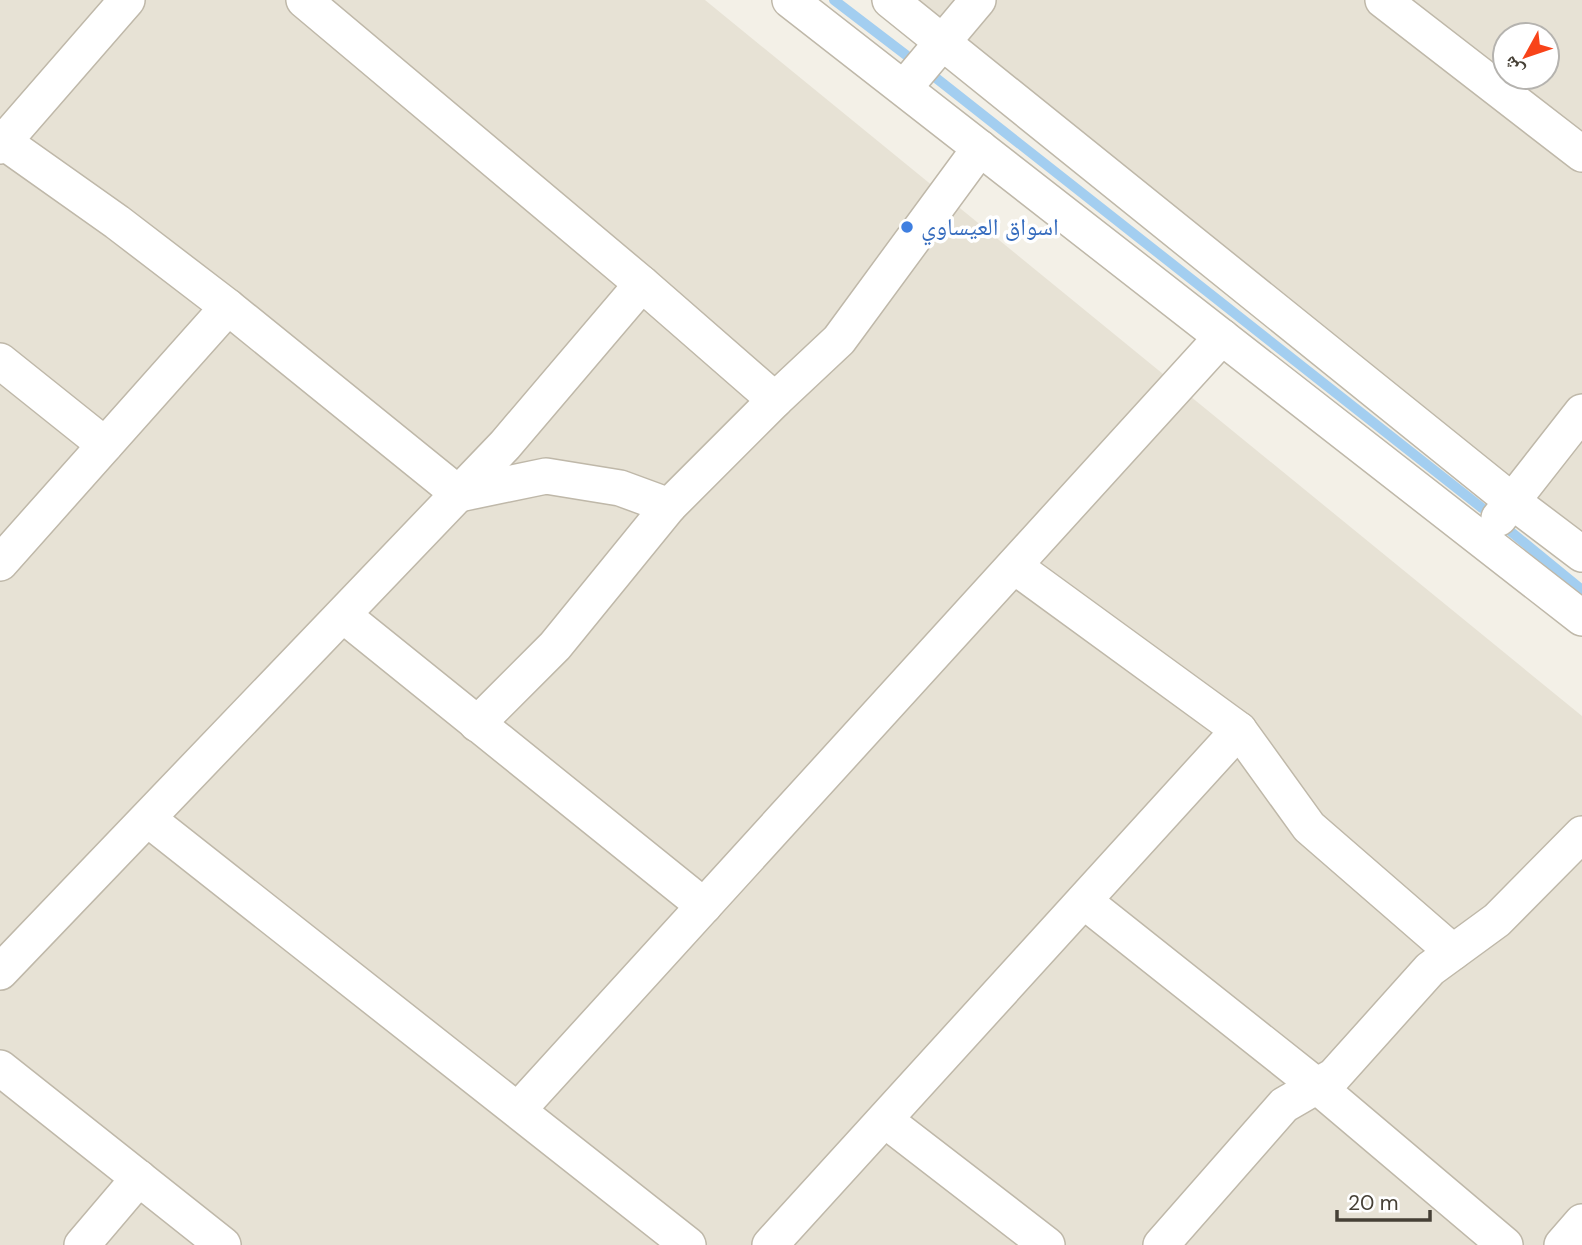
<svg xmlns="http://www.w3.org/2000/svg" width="1582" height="1245" font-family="'DM Sans','Noto Naskh Arabic',sans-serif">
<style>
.residential{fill:#e7e2d5;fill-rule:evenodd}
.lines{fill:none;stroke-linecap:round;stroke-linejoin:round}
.stream{stroke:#a3cef0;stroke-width:10}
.street-casing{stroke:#bfb8a9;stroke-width:38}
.street{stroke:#fff;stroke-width:35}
.shop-dot{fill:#3f7fe0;stroke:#fff;stroke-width:2.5}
.labels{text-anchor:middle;stroke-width:7;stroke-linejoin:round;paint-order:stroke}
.shop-label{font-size:24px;fill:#366cbe;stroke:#fff;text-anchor:start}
</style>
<rect width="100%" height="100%" fill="#f3f0e7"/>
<g class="residential">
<path d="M0,0H705L1582,716V1227L1565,1245H0Z"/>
<path d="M870,0H1582V556ZM1505,35H1547V77H1505Z"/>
</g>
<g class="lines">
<g class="stream">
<path d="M834,0L906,55"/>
<path d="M936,78L1482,508"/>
<path d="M1510,531L1582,590"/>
</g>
<defs>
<g id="street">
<path d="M304,0L642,284L775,400"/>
<path d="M790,0L1582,618"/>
<path d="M890,0L1512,501L1582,554"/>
<path d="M1383,0L1582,154"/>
<path d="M904,88L978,0"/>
<path d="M4,142L117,222L228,307L459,494L546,476L620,488L669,506L775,400L839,340L980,148"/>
<path d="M0,146L127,0"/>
<path d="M0,361L105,445"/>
<path d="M1499,518L1582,412"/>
<path d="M0,563L228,307"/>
<path d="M1014,566L1239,730L1309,827L1453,952"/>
<path d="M343,615L704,906"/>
<path d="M477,724L555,646L669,506"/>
<path d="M148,819L688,1245"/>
<path d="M1084,901L1317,1086L1505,1245"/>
<path d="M0,972L505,445L642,284"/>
<path d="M0,1068L223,1245"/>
<path d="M518,1110L1222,337"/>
<path d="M885,1120L1047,1245"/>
<path d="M82,1245L139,1178"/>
<path d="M770,1245L1239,730"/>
<path d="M1161,1245L1284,1105L1334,1076L1430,969L1497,920L1582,834"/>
<path d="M1562,1245L1582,1222"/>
</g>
</defs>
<use href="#street" class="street-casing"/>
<use href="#street" class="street"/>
</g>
<circle class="shop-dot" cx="907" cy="227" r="7"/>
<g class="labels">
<g class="shop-label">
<text x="921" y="235">اسواق العيساوي</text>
</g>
</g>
<g transform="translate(1526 56) rotate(230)"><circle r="33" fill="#ffffff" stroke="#b5b3af" stroke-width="2"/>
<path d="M0-5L12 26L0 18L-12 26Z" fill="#f84319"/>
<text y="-10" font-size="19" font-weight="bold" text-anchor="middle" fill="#464036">ش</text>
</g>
<path d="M1337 1210v10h93v-10" fill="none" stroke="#464036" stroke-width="3.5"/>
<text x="1348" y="1210" font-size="21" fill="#464036" stroke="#ffffff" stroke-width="5" paint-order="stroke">20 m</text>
</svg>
